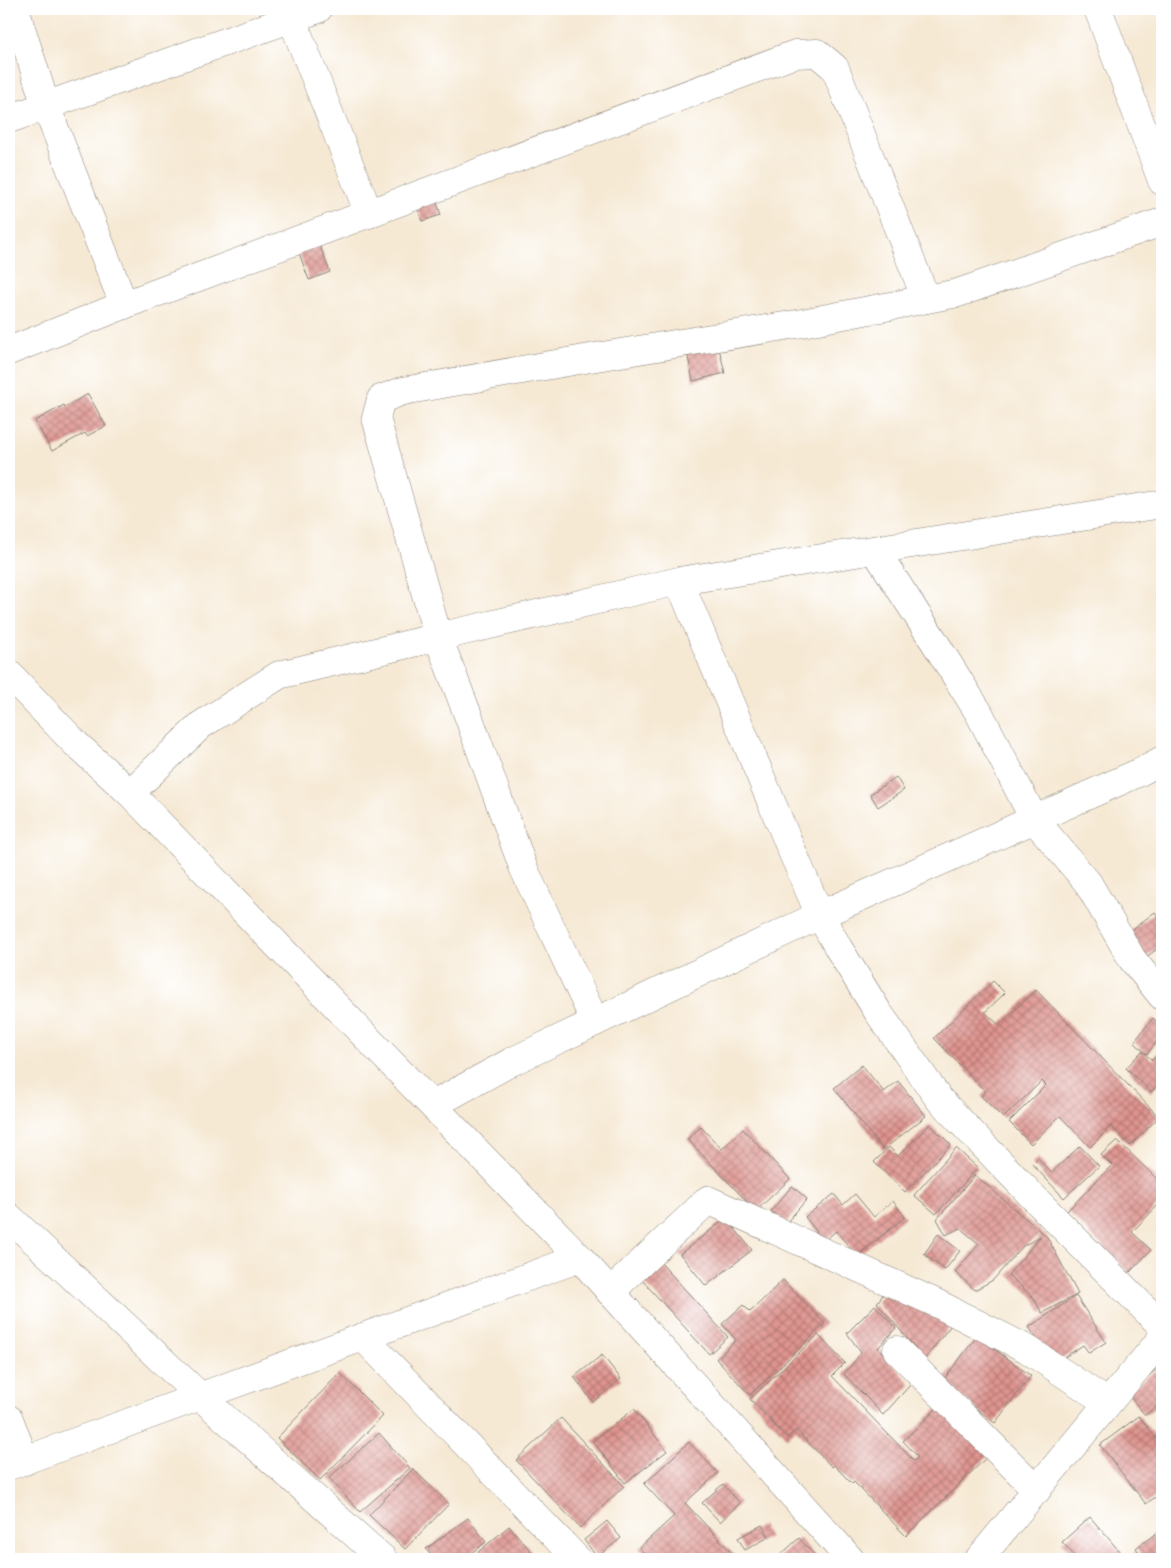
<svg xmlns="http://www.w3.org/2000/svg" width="1171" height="1568" font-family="'Patrick Hand',sans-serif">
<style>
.building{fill:url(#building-cross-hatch)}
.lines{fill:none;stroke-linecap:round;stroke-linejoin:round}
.minor-casing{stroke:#898278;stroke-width:29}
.minor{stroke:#fff;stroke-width:28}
</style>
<defs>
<pattern id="building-cross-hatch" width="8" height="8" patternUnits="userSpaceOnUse" patternTransform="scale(1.25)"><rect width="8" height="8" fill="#df948f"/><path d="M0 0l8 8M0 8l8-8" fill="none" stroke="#b47874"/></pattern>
</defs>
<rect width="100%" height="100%" fill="#fff"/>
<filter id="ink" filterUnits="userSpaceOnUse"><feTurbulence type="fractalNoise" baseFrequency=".02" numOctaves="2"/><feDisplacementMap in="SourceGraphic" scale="10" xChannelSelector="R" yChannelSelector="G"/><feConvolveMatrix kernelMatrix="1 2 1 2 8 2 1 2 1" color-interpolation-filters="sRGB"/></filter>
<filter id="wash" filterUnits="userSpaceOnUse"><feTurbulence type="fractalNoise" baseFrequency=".0096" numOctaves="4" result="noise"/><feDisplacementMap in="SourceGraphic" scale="20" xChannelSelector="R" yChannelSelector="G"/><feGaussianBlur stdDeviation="1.12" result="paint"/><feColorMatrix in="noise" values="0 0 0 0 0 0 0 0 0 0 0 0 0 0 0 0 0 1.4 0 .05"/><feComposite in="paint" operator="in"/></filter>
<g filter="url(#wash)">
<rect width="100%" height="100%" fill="#f6e9d4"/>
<g id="blocks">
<g class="building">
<path d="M436,200L441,215L422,221L417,206Z"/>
<path d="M320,246L330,272L309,280L299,253Z"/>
<path d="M717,340L725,373L693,381L686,347Z"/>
<path d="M88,394L106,426L87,436L85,433L52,451L35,421L64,405L65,407Z"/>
<path d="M896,777L904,790L878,807L870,794Z"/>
<path d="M1155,912L1162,921V945L1140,962L1121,938Z"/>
<path d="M993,981L1005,993L985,1012L999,1025L1036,990L1159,1117L1130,1146L1111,1126L1090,1147L1060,1116L1031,1144L1009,1122L1046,1085L1042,1081L1003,1118L981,1096L986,1092L934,1038Z"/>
<path d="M1153,1018L1162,1026V1035L1147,1054L1134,1042Z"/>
<path d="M1162,1049V1081L1151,1092L1126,1068L1142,1051L1152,1060Z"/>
<path d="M862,1065L884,1092L898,1081L926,1116L883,1150L834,1088Z"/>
<path d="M930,1124L951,1145L905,1192L874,1162L889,1147L898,1156Z"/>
<path d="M701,1127L722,1149L743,1129L790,1179L756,1211L687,1139Z"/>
<path d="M1117,1140L1162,1184V1201L1132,1232L1151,1250L1129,1273L1067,1211L1112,1165L1101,1155Z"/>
<path d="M1080,1146L1099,1166L1064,1198L1032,1164L1038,1158L1051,1173Z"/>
<path d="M956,1148L978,1168L936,1214L914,1195Z"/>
<path d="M975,1175L1047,1237L1078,1294L1042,1313L1033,1297L1008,1275L1041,1236L1023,1246L993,1280L975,1290L955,1272L979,1244L960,1228L946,1235L937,1219Z"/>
<path d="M792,1186L807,1199L786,1223L771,1211Z"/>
<path d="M834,1194L843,1205L855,1194L874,1217L893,1201L905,1217L857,1256L836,1231L824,1241L805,1217Z"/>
<path d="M726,1218L752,1250L706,1286L680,1254Z"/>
<path d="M938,1234L960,1251L945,1270L924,1254Z"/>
<path d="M660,1262L728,1337L709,1354L641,1279Z"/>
<path d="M783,1280L825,1324L750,1395L716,1359L736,1340L722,1324L743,1305L750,1312Z"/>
<path d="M889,1286L954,1321L925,1359L877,1303Z"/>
<path d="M1076,1296L1106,1342L1089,1353L1083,1345L1054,1364L1029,1327Z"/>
<path d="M875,1305L896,1328L878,1348L911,1384L883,1415L844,1374L861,1353L847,1333Z"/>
<path d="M818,1335L845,1363L832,1376L914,1461L918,1457L903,1441L939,1406L988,1456L906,1536L854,1482L852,1484L834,1465L832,1467L796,1430L787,1438L750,1399Z"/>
<path d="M977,1336L1031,1376L995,1423L942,1382Z"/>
<path d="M602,1355L621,1379L593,1402L574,1377Z"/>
<path d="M1162,1365V1402L1145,1415L1127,1393Z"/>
<path d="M340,1373L383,1416L320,1480L277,1438Z"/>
<path d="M634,1409L667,1451L625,1483L593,1441Z"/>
<path d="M1139,1416L1162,1446V1492L1146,1504L1100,1445Z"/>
<path d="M561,1418L624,1486L580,1528L516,1460Z"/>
<path d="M379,1433L410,1468L360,1512L329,1478Z"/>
<path d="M689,1442L718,1473L685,1503L738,1559H650L639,1548L674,1516L644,1484Z"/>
<path d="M413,1469L449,1504L405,1549L369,1515Z"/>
<path d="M723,1484L740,1503L720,1522L702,1503Z"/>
<path d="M1090,1517L1121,1553L1114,1559H1077L1062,1542Z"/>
<path d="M468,1518L486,1542L463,1559H434L426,1549Z"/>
<path d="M607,1521L621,1538L597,1557L584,1540Z"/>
<path d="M762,1525L769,1537L745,1550L738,1538Z"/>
<path d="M509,1526L538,1559H470Z"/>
<path d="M1162,1529V1559H1143L1136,1548Z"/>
<path d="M799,1538L818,1559H776Z"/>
<path d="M1136,1552L1141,1559H1126Z"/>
</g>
</g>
</g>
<g filter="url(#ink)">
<use href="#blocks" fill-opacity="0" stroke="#898278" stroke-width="1"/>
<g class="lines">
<defs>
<g id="minor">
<path d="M15,9L46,106L124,305"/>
<path d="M1098,9L1162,181"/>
<path d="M292,19L369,214"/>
<path d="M9,119L318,9"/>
<path d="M9,351L124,305L795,54L817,53L835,68L926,299"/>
<path d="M875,550L934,641L979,713L1034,819L1088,883L1132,959L1162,996"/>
<path d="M9,674L76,744L130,793L580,1258"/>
<path d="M1162,760L1138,773L820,915L839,949L878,1012L939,1099L1039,1203L1162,1326"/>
<path d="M130,793L201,725L279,675L438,637L376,418L381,399L403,391L596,357L797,324L958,293L1162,222"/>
<path d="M595,1022L523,867L469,718L438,637L679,581"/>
<path d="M433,1105L511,1062L820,915L791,849L679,581L1162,504"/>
<path d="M9,1217L201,1397L383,1559"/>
<path d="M610,1292L708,1200L936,1303L1027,1349L1108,1403"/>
<path d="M363,1337L577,1559"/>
<path d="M897,1350L1037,1490"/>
<path d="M9,1419L25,1461"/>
<path d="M9,1466L580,1258L850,1559"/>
<path d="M979,1559L1162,1338"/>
</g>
</defs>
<use href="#minor" class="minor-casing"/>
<use href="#minor" class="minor"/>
</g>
</g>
<rect width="1171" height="1568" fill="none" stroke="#fff" stroke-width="30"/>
</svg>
